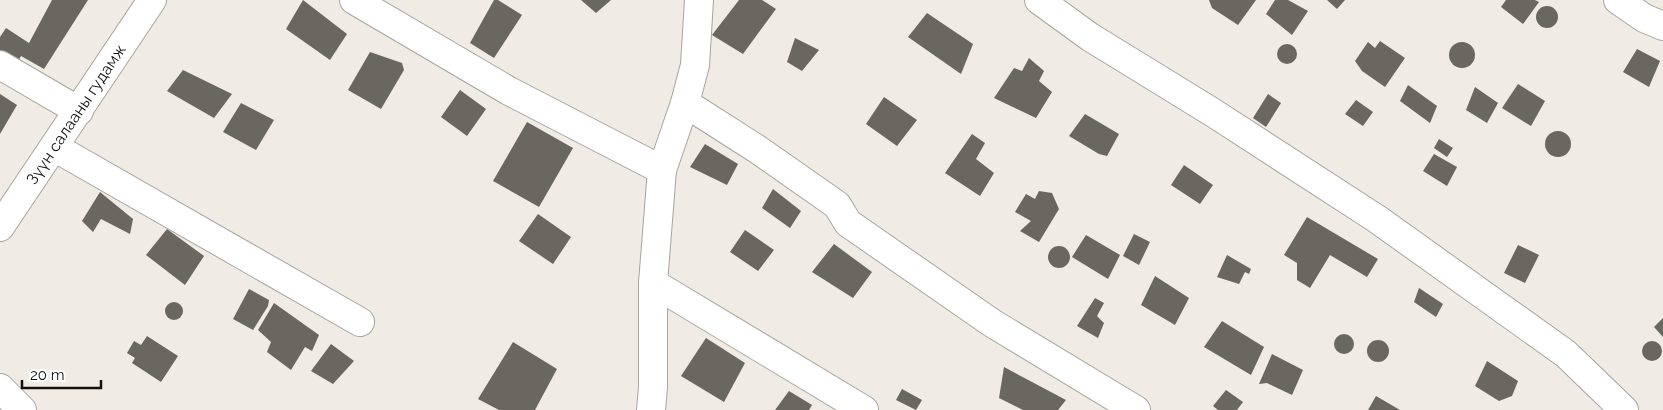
<svg xmlns="http://www.w3.org/2000/svg" width="1663" height="410" font-family="Raleway,sans-serif">
<style>
.building{fill:#6a6660}
.lines{fill:none;stroke-linecap:round;stroke-linejoin:round}
.street-casing{stroke:#a9a49e;stroke-width:30}
.secondary-casing{stroke:#a9a49e;stroke-width:30}
.street{stroke:#fff;stroke-width:28}
.secondary{stroke:#fff;stroke-width:28}
.labels{text-anchor:middle;stroke-width:4.5;stroke-linejoin:round;paint-order:stroke}
.street-label{font-size:16px;fill:#13110f;stroke:#fff}
</style>
<rect width="100%" height="100%" fill="#f0ebe4"/>
<g class="building">
<path d="M52,0H88L44,69L21,56L13,71L0,62V37L6,28L29,43Z"/>
<path d="M303,0L347,34L330,60L286,29Z"/>
<path d="M494,0H498L522,15L494,58L470,43Z"/>
<path d="M581,0H611L596,13Z"/>
<path d="M739,0H762L776,9L743,54L712,35Z"/>
<path d="M1209,0H1256L1238,25L1212,8Z"/>
<path d="M1275,0H1288L1308,11L1292,35L1266,14Z"/>
<path d="M1327,0H1345L1337,9Z"/>
<path d="M1506,0H1535L1539,2L1523,24L1501,7Z"/>
<circle cx="1547" cy="17" r="11"/>
<path d="M927,13L973,44L961,74L908,37Z"/>
<path d="M795,38L819,50L802,71L787,62Z"/>
<path d="M1380,41L1405,58L1385,87L1362,71L1355,61L1368,42L1375,48Z"/>
<circle cx="1462" cy="55" r="13"/>
<circle cx="1287" cy="54" r="10"/>
<path d="M1637,49L1660,61L1649,87L1623,72Z"/>
<path d="M370,52L402,63L404,70L381,109L348,90Z"/>
<path d="M1029,58L1044,71L1039,81L1052,92L1036,118L994,98L1014,68L1022,71Z"/>
<path d="M183,70L232,94L214,118L167,91Z"/>
<path d="M1518,84L1545,101L1531,126L1502,108Z"/>
<path d="M1408,85L1437,106L1430,123L1400,101Z"/>
<path d="M1475,87L1498,103L1487,123L1466,110Z"/>
<path d="M460,90L486,109L467,136L441,117Z"/>
<path d="M0,94L17,105L0,134Z"/>
<path d="M1268,94L1281,103L1266,127L1253,118Z"/>
<path d="M884,97L917,120L897,146L866,124Z"/>
<path d="M1356,100L1373,112L1363,126L1345,114Z"/>
<path d="M241,103L274,120L256,150L223,132Z"/>
<path d="M1085,114L1119,134L1107,156L1099,154L1069,136Z"/>
<path d="M527,122L573,148L539,207L493,181Z"/>
<circle cx="1558" cy="144" r="13"/>
<path d="M972,134L985,143L976,159L994,173L980,196L945,173Z"/>
<path d="M1439,139L1453,148L1447,157L1434,148Z"/>
<path d="M705,144L738,164L727,185L690,167Z"/>
<path d="M1434,154L1457,167L1447,186L1423,171Z"/>
<path d="M1184,165L1213,185L1200,204L1171,185Z"/>
<path d="M773,189L801,211L790,228L762,208Z"/>
<path d="M1039,191L1052,193L1059,209L1039,242L1020,231L1031,221L1015,212L1026,194L1035,199Z"/>
<path d="M100,192L133,219L130,234L101,219L93,232L82,221Z"/>
<path d="M538,214L571,237L553,264L519,241Z"/>
<path d="M1307,217L1378,259L1367,277L1330,255L1310,288L1297,280V263L1284,255Z"/>
<path d="M167,229L204,256L185,285L146,255Z"/>
<path d="M745,230L774,250L758,271L730,252Z"/>
<path d="M1134,234L1150,242L1139,265L1123,256Z"/>
<path d="M1086,235L1120,255L1108,279L1072,257Z"/>
<path d="M834,244L872,272L853,298L812,272Z"/>
<path d="M1518,245L1539,255L1525,283L1504,273Z"/>
<circle cx="1059" cy="257" r="11"/>
<path d="M1227,255L1251,269L1249,274L1245,272L1239,284L1217,277Z"/>
<path d="M1155,276L1189,298L1175,325L1141,305Z"/>
<path d="M1419,288L1443,304L1436,317L1414,302Z"/>
<path d="M249,289L269,300L268,306L253,330L233,319Z"/>
<path d="M1095,298L1104,303L1097,316L1104,323L1098,338L1077,326Z"/>
<circle cx="174" cy="311" r="9"/>
<path d="M274,303L319,335L312,351L305,347L291,370L267,352L271,342L258,330Z"/>
<path d="M1663,318V337L1654,327Z"/>
<path d="M1222,321L1264,347L1251,375L1204,347Z"/>
<circle cx="1344" cy="344" r="10"/>
<path d="M147,336L178,356L161,382L132,363L135,358L127,353L134,341L141,345Z"/>
<path d="M706,338L745,363L724,402L681,376Z"/>
<circle cx="1378" cy="351" r="11"/>
<circle cx="1652" cy="351" r="10"/>
<path d="M513,342L557,369L535,410H499L478,399Z"/>
<path d="M331,344L354,361L333,384L311,371Z"/>
<path d="M1272,354L1303,370L1292,395L1267,383L1259,384Z"/>
<path d="M1487,361L1518,381L1512,396L1499,401L1475,386Z"/>
<path d="M1004,367L1066,400L1058,410H1023L999,398Z"/>
<path d="M902,389L922,400L916,410L896,400Z"/>
<path d="M1226,390L1243,402L1237,410H1218L1213,406Z"/>
<path d="M789,391L812,405L809,410H775Z"/>
<path d="M1376,396L1400,410H1368Z"/>
</g>
<g class="lines">
<defs>
<g id="street">
<path d="M354,0L509,91L662,170"/>
<path d="M1039,0L1090,37L1212,112L1377,219L1566,354L1624,410"/>
<path d="M1618,0L1644,18L1663,26"/>
<path d="M0,65L79,111"/>
<path d="M685,103L757,149L837,205L848,223L992,323L1136,410"/>
<path d="M54,147L360,322"/>
<path d="M653,283L864,410"/>
<path d="M0,388L22,410"/>
<path d="M651,410L653,387V283L662,170L685,103L695,65L699,0"/>
</g>
<g id="secondary">
<path id="s1" d="M0,227L152,0"/>
</g>
</defs>
<use href="#street" class="street-casing"/>
<use href="#secondary" class="secondary-casing"/>
<use href="#street" class="street"/>
<use href="#secondary" class="secondary"/>
</g>
<g class="labels">
<g class="street-label">
<text dy="6" stroke="none"><textPath href="#s1" startOffset="136">Зүүн салааны гудамж</textPath></text>
</g>
</g>
<path d="M22 380v8h79v-8" fill="none" stroke="#13110f" stroke-width="2.5"/>
<text x="30" y="380" font-size="15" fill="#13110f" stroke="#ffffff" stroke-width="4" paint-order="stroke">20 m</text>
</svg>
